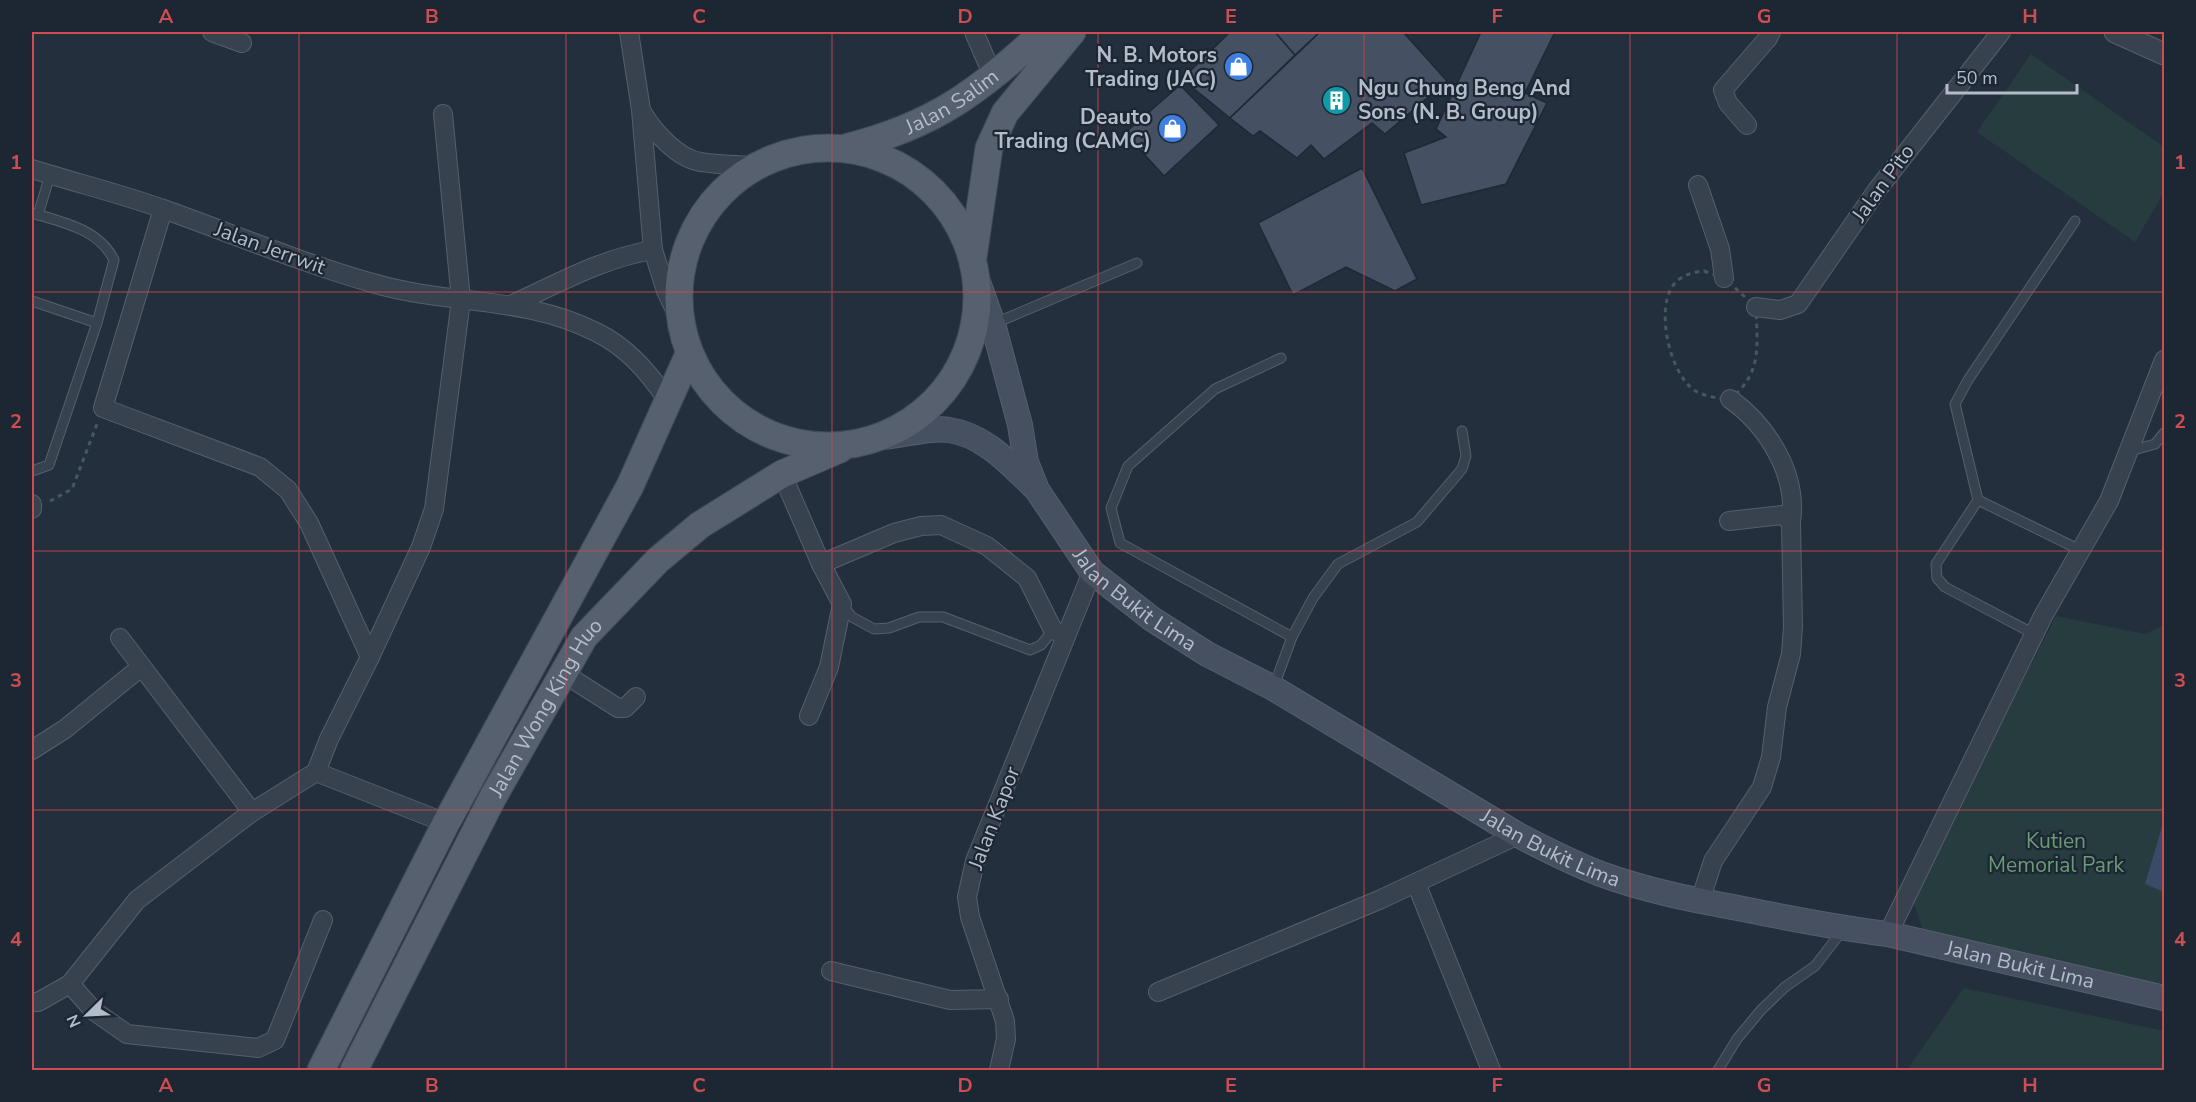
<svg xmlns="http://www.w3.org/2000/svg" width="2196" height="1102" font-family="'Nunito Sans',sans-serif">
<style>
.green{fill:#263c3f}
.water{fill:#394c67}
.building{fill:#455162;stroke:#1f2835;stroke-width:1.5}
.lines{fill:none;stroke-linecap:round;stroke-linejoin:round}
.service-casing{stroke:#565f6c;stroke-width:11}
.minor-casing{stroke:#565f6c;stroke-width:20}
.tertiary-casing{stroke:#565f6c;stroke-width:23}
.secondary-casing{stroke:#565f6c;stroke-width:26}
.primary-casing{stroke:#414a57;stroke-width:29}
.path{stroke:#44595c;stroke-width:3;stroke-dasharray:4.5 4.5;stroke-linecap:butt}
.service{stroke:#38414e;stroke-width:9}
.minor{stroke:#38414e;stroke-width:18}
.tertiary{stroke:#38414e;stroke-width:21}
.secondary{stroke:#465061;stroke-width:24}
.primary{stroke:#56606e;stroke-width:27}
.grid{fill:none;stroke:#ce4d50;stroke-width:1.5;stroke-opacity:0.55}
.labels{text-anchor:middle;stroke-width:4.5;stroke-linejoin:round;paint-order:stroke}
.poi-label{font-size:21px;font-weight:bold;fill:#b4bcc9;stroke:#1d2633;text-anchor:end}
.street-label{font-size:21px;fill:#b4bcc9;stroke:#1d2633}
.park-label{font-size:21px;fill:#6b9a76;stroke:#1d2633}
.neatline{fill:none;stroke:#ce4d50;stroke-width:2}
.grid-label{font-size:20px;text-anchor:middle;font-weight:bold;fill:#ce4d50}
</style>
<rect width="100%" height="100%" fill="#242f3e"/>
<g class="green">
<path d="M2031,54L2164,147V192L2135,242L1977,132Z"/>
<path d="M2056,616L2145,634L2164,625V989L1924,932L1912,898Z"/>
<path d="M1964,988L2164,1031V1070H1907Z"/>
</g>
<path class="water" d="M2164,820V892L2145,884Z"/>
<g class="building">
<path d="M1230,32H1275L1295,55L1230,118L1182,79Z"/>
<path d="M1275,32H1320L1295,55Z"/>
<path d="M1320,32H1403L1447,81L1385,134L1372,123L1324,159L1311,145L1297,158L1260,131L1253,136L1230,118Z"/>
<path d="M1481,32H1555L1525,93L1547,103L1506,184L1421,205L1404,153L1446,137L1436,129Z"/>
<path d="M1180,85L1219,125L1164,176L1125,133Z"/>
<path d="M1362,168L1417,279L1395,291L1346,267L1293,295L1258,223Z"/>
</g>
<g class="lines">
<defs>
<g id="service">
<path d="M32,213C62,222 99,229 114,260L97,323L49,465L32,471"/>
<path d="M38,215L50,175"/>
<path d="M2075,221L1968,380L1955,404L1978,500L2080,550"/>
<path d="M32,301L97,323"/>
<path d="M993,324L1137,263"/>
<path d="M1281,358L1215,389L1128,466L1111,508L1120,543L1292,637"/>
<path d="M2130,451L2155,444L2164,433"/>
<path d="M1978,500L1936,564L1937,578L1945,587L2034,634"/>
<path d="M843,606L852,617L874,629L889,628L919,617H943L1030,650L1041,645L1053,630"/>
<path d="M1274,686L1292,637L1313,598L1338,564L1417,522L1462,469L1466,456L1462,431"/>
<path d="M1718,1070L1737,1039L1761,1010L1785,987L1815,966L1842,931"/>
</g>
<g id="minor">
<path d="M212,32L242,43"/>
<path d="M629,32L641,110L653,250L666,291L679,318"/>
<path d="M974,32L993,76"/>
<path d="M642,112C653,131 678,159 701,162C718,165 736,165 753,166"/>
<path d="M1747,125L1728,103L1723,90L1768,38L1771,32"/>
<path d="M32,169C76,183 122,194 166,210C236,235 304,264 376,284C450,305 525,296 596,332C627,347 649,372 667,400"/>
<path d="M1698,185L1720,249L1724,278"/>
<path d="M163,209L103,408L260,467L288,490L309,523L370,657"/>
<path d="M513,304C559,283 603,258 653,250"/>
<path d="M1756,307L1780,310L1798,304L1877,190L2001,32"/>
<path d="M1730,399C1768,426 1798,475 1791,522"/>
<path d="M782,474L821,564L842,604L829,667L809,716"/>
<path d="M32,504V509"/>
<path d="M821,564L894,533L921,526L941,525L987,546L1027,578L1053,630L1065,635"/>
<path d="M120,638L252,812"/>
<path d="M563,673L618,708H625L636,697"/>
<path d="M32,750L65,729L141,667"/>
<path d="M316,772L446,823"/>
<path d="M1416,883L1491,1070"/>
<path d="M1700,901L1713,861L1762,787L1771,757L1777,707L1791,654L1793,627L1791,522L1782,515L1729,521"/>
<path d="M1888,934L2043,616L2109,501L2164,360"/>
<path d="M831,971L950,1000L999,999"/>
<path d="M70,984L94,1011L127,1034L258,1048L275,1040L323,920"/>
<path d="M1158,992L1379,900L1518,835"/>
<path d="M32,1002H38L70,984L137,900L252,812L316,772L329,739L370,657L421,547L434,509L461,300L443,114"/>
<path d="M999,1070L1006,1039L1005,1021L970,917L967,897L975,861L1092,572"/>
</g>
<path id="tertiary" d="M2115,32L2164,54"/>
<g id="secondary">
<path id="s1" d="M977,279L993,324L1020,425L1026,462L1037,490L1092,572L1152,619L1207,654L1273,688L1518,835C1545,849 1572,863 1601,874C1647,891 1695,900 1743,909C1792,919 1839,928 1888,934L2164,998"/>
<path d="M884,437C902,435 933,427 949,430C984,435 1009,463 1033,486"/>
</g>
<g id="primary">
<path id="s2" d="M848,147C936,125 978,91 1044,32"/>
<circle cx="828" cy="297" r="149"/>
<path d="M973,257L989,148L1005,113L1072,32"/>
<path d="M321,1070L446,823L630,486L689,354"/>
<path id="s3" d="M354,1070L493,797L584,637L658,560L700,525L782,474L840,449"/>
</g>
</defs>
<use href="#service" class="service-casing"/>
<use href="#minor" class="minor-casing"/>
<use href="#tertiary" class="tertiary-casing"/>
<use href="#secondary" class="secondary-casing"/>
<use href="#primary" class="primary-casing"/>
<g class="path">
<path d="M1704,271L1724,278L1756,307C1757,345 1763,373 1730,399C1719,399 1703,396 1694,390C1670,373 1656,312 1672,287C1679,276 1692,272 1704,271Z"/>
<path d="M50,501L72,489L97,424"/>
</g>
<use href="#service" class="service"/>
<use href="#minor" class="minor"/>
<use href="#tertiary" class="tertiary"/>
<use href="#secondary" class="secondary"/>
<use href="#primary" class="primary"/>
</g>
<path class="grid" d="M299,32V1070M566,32V1070M832,32V1070M1098,32V1070M1364,32V1070M1630,32V1070M1897,32V1070M32,292H2164M32,551H2164M32,810H2164"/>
<defs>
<symbol id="shop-disc" viewBox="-11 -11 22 22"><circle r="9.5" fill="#3f7fe0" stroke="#1d2633"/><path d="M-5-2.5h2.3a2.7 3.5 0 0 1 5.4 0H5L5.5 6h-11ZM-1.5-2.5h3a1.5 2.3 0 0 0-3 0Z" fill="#fff"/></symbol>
<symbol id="building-disc" viewBox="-11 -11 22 22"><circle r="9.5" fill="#0f9aa8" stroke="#1d2633"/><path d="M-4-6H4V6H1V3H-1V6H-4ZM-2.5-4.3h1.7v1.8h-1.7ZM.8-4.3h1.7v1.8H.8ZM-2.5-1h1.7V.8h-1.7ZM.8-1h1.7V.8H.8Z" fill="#fff"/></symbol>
</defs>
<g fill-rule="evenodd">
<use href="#shop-disc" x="1222" y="50" width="33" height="33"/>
<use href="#building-disc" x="1320" y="84" width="33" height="33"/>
<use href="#shop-disc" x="1156" y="112" width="33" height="33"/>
</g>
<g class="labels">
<g class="poi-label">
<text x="1217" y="62">N. B. Motors<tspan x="1217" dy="24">Trading (JAC)</tspan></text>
<text x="1358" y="95" text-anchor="start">Ngu Chung Beng And<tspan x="1358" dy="24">Sons (N. B. Group)</tspan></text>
<text x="1151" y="124">Deauto<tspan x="1151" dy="24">Trading (CAMC)</tspan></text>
</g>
<g class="street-label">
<text dy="7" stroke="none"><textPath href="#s2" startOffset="114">Jalan Salim</textPath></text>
<text transform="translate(1883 183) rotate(-54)" y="7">Jalan Pito</text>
<text transform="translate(270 248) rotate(20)" y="7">Jalan Jerrwit</text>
<text dy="7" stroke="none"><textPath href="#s1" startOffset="369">Jalan Bukit Lima</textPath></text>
<text dy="7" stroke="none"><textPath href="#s3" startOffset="410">Jalan Wong King Huo</textPath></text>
<text transform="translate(994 818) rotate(-69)" y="7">Jalan Kapor</text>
<text dy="7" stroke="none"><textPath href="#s1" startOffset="855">Jalan Bukit Lima</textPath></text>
<text dy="7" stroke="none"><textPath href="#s1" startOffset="1341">Jalan Bukit Lima</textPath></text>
</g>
<g class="park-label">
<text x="2056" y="848">Kutien<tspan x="2056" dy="24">Memorial Park</tspan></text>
</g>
</g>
<rect width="2196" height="1102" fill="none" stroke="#1d2633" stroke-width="66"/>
<g transform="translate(87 1015) rotate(246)" stroke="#1d2633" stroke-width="4.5" paint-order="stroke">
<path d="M0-4.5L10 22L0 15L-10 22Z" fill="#b4bcc9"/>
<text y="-9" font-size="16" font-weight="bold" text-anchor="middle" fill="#b4bcc9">N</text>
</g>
<path d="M1947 84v9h130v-9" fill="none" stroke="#b4bcc9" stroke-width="3"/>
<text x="1956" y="84" font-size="18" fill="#b4bcc9" stroke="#1d2633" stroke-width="4.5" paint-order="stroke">50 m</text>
<rect x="33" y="33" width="2130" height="1036" class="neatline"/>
<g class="grid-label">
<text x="166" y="23">A</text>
<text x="432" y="23">B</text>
<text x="699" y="23">C</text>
<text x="965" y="23">D</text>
<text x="1231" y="23">E</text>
<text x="1497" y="23">F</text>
<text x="1764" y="23">G</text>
<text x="2030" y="23">H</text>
<text x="16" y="169">1</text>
<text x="2180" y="169">1</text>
<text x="16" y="428">2</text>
<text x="2180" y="428">2</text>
<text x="16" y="687">3</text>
<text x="2180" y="687">3</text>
<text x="16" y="946">4</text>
<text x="2180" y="946">4</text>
<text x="166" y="1092">A</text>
<text x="432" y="1092">B</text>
<text x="699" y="1092">C</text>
<text x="965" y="1092">D</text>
<text x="1231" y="1092">E</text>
<text x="1497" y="1092">F</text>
<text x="1764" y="1092">G</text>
<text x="2030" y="1092">H</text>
</g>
</svg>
